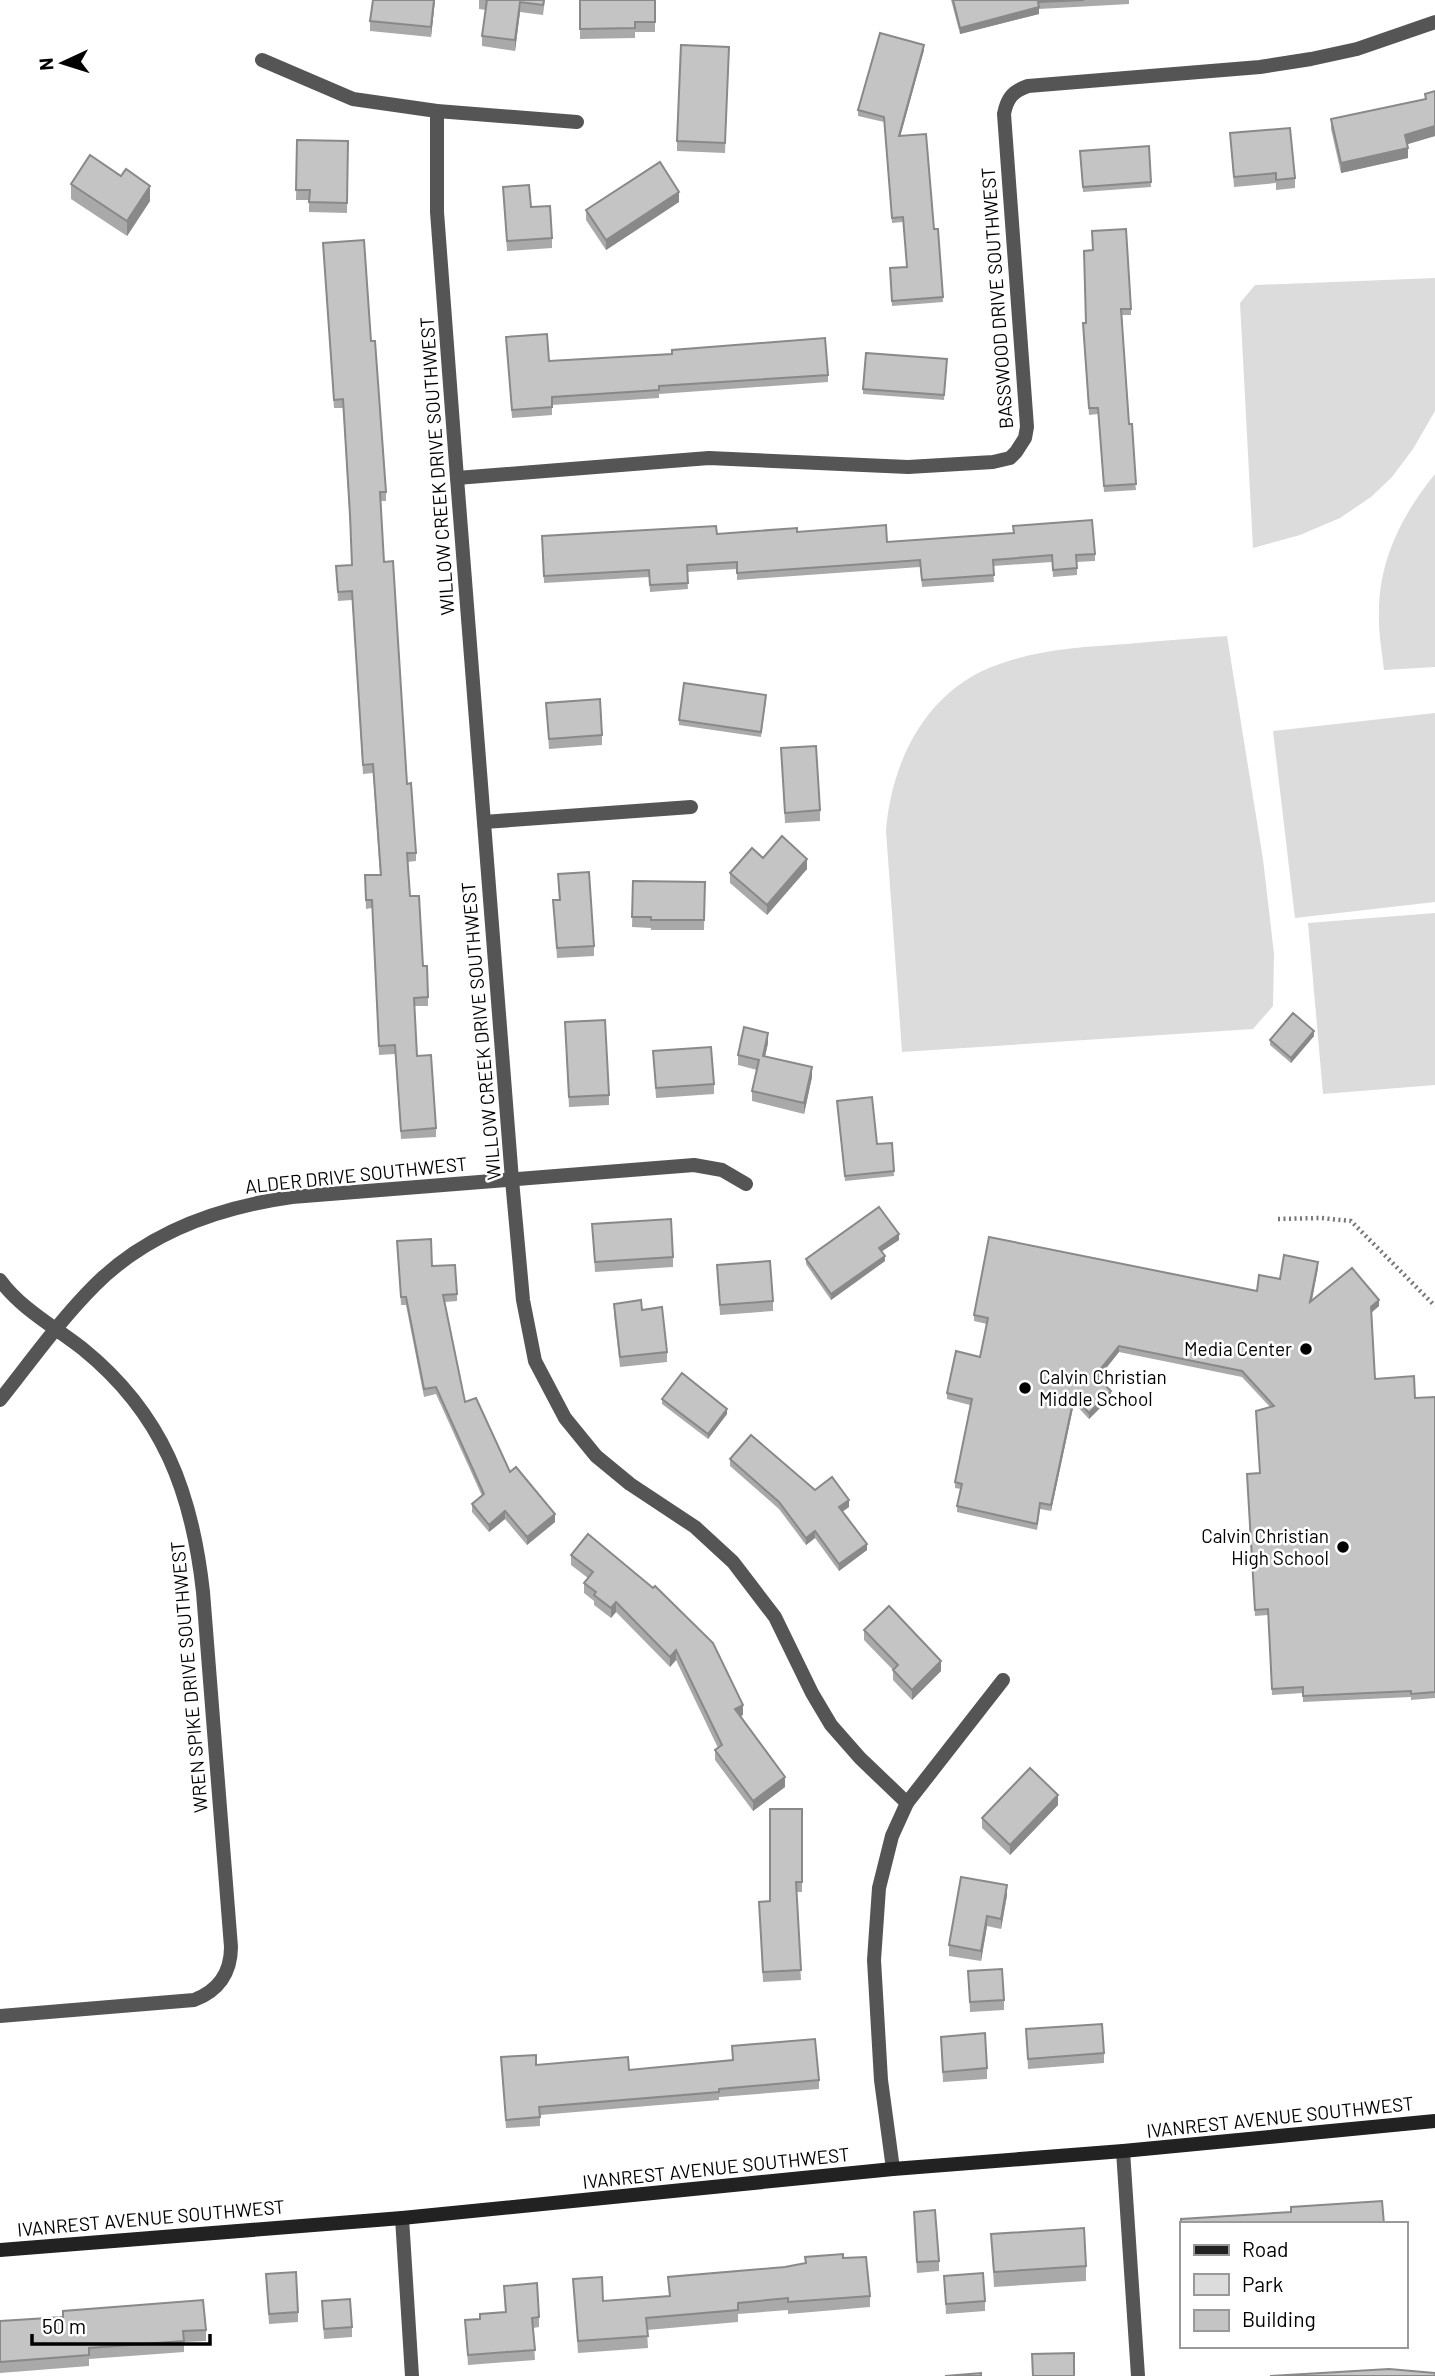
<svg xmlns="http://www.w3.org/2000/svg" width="1435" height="2376" font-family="Barlow,sans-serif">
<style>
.green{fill:#dcdcdc}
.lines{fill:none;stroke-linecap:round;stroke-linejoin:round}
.path{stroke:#777;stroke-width:4.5;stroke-dasharray:2 3.5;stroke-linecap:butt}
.street{stroke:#555;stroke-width:14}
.secondary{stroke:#222;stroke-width:14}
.wall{fill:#a9a9a9}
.shaded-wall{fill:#898989}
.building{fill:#c4c4c4;stroke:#898989;stroke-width:2}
.poi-dot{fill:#000;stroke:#fff;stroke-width:2.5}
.labels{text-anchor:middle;stroke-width:5;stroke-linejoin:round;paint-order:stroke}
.street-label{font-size:19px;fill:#000;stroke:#fff}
.poi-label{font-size:19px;fill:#000;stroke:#fff;text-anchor:end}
</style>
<rect width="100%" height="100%" fill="#fff"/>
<g class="green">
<path d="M1435,278V411L1413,449L1392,477L1371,497L1340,518L1300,535L1253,548L1240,303L1255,285Z"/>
<path d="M1435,474V667L1384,670C1382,651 1378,631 1379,611C1379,560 1403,513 1435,474Z"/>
<path d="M1227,636L1263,859L1274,954L1273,1006L1253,1029L902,1052L886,831C891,764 924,695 989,668C1032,650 1080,647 1126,644C1159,641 1193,638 1227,636Z"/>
<path d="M1435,713V902L1295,918L1273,731Z"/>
<path d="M1435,913V1085L1323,1094L1308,923Z"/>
</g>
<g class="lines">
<path class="path" d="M1278,1219L1321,1218L1351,1221L1435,1306"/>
<g class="street">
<path d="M262,60L353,99L437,111L577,122"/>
<path d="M437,111V212L457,478L512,1180L523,1300L535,1361L565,1418L596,1456L630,1484L695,1527L733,1562L775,1617L812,1693L831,1725L860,1758L907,1803"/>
<path d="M457,478L709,458L908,467L993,462L1010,458L1016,452L1025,438L1027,427L1004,114C1007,98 1013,91 1028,86L1260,67L1311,59L1357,49L1435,22"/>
<path d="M484,822L691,807"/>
<path d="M0,1280C21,1309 55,1327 83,1349C163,1414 192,1492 203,1592L231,1947C231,1973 218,1991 194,2000L0,2016"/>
<path d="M0,1400C31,1361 60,1320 95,1285C148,1232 220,1207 292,1197L694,1165L722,1170L746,1184"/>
<path d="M1123,2151L1138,2376"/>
<path d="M893,2169L881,2080L874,1960L879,1888L892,1836L907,1803L1003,1680"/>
<path d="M402,2218L412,2376"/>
</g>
<path class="secondary" d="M0,2250L402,2218L893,2169L1123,2151L1435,2121"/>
</g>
<g class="wall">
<path d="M435,0L431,37L370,31V21Z"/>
<path d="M479,0H545L543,15L520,12L515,51L482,46V36L486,10L479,9Z"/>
<path d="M580,0H655V32H635V38L580,39Z"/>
<path d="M951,0H1129V4L1039,9V14L960,34Z"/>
<path d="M729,47L725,153L677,151V141Z"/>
<path d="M924,50L900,136L934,229H938L943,302L892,306L890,268L907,267L903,222L892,223L884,122L858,116V110Z"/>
<path d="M1435,91V136L1407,144L1408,158L1341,173L1331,129V119L1425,99V94Z"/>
<path d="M1230,133L1295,178V188L1276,190V183L1234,187Z"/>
<path d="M297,140L348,141L347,213L309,212V200H296Z"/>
<path d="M1149,146L1151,187L1083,192L1080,151Z"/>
<path d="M71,184L150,201L127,236L71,199Z"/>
<path d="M503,187L531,207L552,238V248L507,251Z"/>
<path d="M679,202L606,250L586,220V210Z"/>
<path d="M323,243L371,341L386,492V501H380L384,562L407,784L416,853V861L408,862L410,896L428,997V1006H414L417,1056L436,1128V1137L401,1139L395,1054L379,1055L372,908L366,909L365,884L380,875L373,773L363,774L352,600L338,601L336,566L352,565L350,524L343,408H334Z"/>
<path d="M1084,251L1131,309V315H1122L1129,424L1136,490L1104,492L1098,414L1089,415L1083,329L1086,323Z"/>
<path d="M506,337L549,361L828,375V382L659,394V398L552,405V415L512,418Z"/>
<path d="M947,359L944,400L863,394V389Z"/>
<path d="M797,532L887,542L1095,554V561L1077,562V575L1053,577L1052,562L993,566L994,582L922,587L920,567L737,580V569L687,572L688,589L650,592L649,577L544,583L542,542L717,534Z"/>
<path d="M766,700L761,737L679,725V720Z"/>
<path d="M546,703L602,735V745L549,749Z"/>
<path d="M781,748L820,810V821L785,823Z"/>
<path d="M763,858L807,869L767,915L730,883V873Z"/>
<path d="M558,874L594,946V956L557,958L553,900H559Z"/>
<path d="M633,881L705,882L704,930H651V928L632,927Z"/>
<path d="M565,1022L609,1095V1105L569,1107Z"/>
<path d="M1314,1036L1291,1063L1270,1045V1040Z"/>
<path d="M768,1043L765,1056L812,1077L804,1114L752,1101V1091L757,1070L738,1065V1055Z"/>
<path d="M653,1051L714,1084V1094L656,1098Z"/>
<path d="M837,1106L877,1144L892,1143L894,1176L845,1181Z"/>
<path d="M592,1224L673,1257V1267L595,1272Z"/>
<path d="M899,1240L881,1252L885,1261L831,1300L806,1264V1259Z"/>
<path d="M397,1241L432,1266L457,1294V1301L445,1302L465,1402L510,1472L555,1522L527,1545L505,1519L489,1532L472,1512V1504L482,1496L436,1394L424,1397L406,1305H401Z"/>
<path d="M717,1265L773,1301V1311L720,1315Z"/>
<path d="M1318,1268L1312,1301L1379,1306L1371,1313L1375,1379L1415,1398L1435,1397V1698L1411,1700V1697L1303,1702V1693L1272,1695L1268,1615L1255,1616L1247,1480L1259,1473L1270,1407L1242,1377L1119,1352L1098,1378L1111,1397L1089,1419L1074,1403L1051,1511L1040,1509L1037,1530L957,1512V1506L961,1489L955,1488V1482L970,1405L947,1399V1393L980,1357L987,1324L974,1321V1315L1257,1291L1280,1279Z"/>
<path d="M614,1304L642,1310L667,1352V1362L620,1367L614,1314Z"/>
<path d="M662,1399L727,1414L708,1439L662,1404Z"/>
<path d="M730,1459L815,1490L849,1507L842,1512L867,1550L839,1571L815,1538L806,1545L779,1509L730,1466Z"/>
<path d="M588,1534L743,1715L740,1716L785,1787L753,1811L715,1760V1750L718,1748L676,1660L670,1667L616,1612L611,1618L594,1605V1601L584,1593V1583L588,1578L571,1565V1555Z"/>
<path d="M864,1630L941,1671L912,1700L893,1680V1670L864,1640Z"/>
<path d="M1058,1805L1010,1855L982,1828V1818Z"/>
<path d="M802,1809V1892H796L801,1980L763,1982L759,1902L770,1901Z"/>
<path d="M1007,1895L1001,1929L987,1926L981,1961L949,1956V1945Z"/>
<path d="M968,1971L1004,2000V2010L970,2012Z"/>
<path d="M1026,2029L1104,2053V2063L1028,2069Z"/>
<path d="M941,2037L987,2068V2079L943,2082Z"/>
<path d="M732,2046L819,2080V2089L719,2097V2100L540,2115V2126L506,2128L501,2057L536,2065L629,2070L732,2060Z"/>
<path d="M914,2212L939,2261V2271L917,2273Z"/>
<path d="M991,2234L1086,2266V2281L994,2287Z"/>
<path d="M843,2258L870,2296V2307L788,2314V2310L738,2314V2322L647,2330L648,2348L578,2353L573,2279L603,2301L669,2296L668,2277L785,2267Z"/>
<path d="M266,2274L298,2312V2322L269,2324Z"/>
<path d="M944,2276L985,2301V2311L946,2314Z"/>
<path d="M504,2286L539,2317V2327L533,2328L535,2360L468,2365L465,2320L480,2319L505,2312Z"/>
<path d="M322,2301L352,2327V2337L324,2339Z"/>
<path d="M0,2321L206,2330V2341L184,2342V2352L89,2359V2366L0,2373Z"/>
</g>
<g class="shaded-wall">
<path d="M434,0H435L431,37V27Z"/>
<path d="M520,2V12L515,51V40Z"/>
<path d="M1039,7V14L960,34V28Z"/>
<path d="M924,45V50L899,141V136Z"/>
<path d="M1435,126V136L1405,145V135Z"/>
<path d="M1408,148V158L1341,173V163Z"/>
<path d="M150,186V201L127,236V221Z"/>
<path d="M679,192V202L606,250V240Z"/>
<path d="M807,859V869L767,915V905Z"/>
<path d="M1314,1031V1036L1291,1063V1058Z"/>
<path d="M768,1033V1043L763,1066V1056Z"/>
<path d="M812,1067V1077L804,1114V1103Z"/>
<path d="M899,1234V1240L879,1253V1248Z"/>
<path d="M885,1256V1261L831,1300V1294Z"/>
<path d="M1318,1262V1268L1310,1308V1302Z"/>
<path d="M1379,1300V1306L1371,1313V1307Z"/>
<path d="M1119,1346V1352L1095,1382V1376Z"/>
<path d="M1111,1391V1397L1089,1419V1413Z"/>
<path d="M1074,1397V1403L1051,1511V1505Z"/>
<path d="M727,1409V1414L708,1439V1434Z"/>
<path d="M849,1500V1507L839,1514V1507Z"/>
<path d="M505,1511V1519L489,1532V1525Z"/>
<path d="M555,1514V1522L527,1545V1537Z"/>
<path d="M815,1531V1538L806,1545V1538Z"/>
<path d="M867,1544V1550L839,1571V1564Z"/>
<path d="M616,1602V1612L611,1618V1608Z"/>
<path d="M676,1650V1660L670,1667V1657Z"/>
<path d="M941,1661V1671L912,1700V1690Z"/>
<path d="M743,1705V1715L735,1719V1709Z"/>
<path d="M785,1777V1787L753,1811V1801Z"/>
<path d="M1058,1795V1805L1010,1855V1845Z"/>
<path d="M1007,1885V1895L1001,1929V1919Z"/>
<path d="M987,1916V1926L981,1961V1951Z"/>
</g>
<g class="building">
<path d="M373,0H434L431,27L370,21Z"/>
<path d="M485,0H544L543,5L520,2L515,40L482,36L487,0Z"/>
<path d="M580,0H655V22H635V28L580,29Z"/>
<path d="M953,0H1084L1038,2L1039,7L960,28Z"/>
<path d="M880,33L924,45L899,136L926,134L934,229H938L943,297L892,301L890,268L907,267L903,217L892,218L884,117L858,110Z"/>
<path d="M681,45L729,47L725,143L677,141Z"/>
<path d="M1435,91V126L1405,135L1408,148L1341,163L1331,119L1426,99L1425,94Z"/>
<path d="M1290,128L1295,178L1276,180V173L1234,177L1230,133Z"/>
<path d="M297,140L348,141L347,203L309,202L310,190H296Z"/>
<path d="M1149,146L1151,182L1083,187L1080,151Z"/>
<path d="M90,155L121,176L126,169L150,186L127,221L71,184Z"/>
<path d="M660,162L679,192L606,240L586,210Z"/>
<path d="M529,185L531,207L550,206L552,238L507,241L503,187Z"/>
<path d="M1126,229L1131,309H1121L1129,424H1132L1136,484L1104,486L1098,408H1089L1083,323H1086L1084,251L1093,250L1092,231Z"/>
<path d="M364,240L371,341H375L386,492H380L384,562L393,561L407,784L411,783L416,853H407L410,896H419L423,966H427L428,997L414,998L417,1056L431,1055L436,1128L401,1131L395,1045L379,1046L372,900H366L365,875H381L373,764L363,765L352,591L338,592L336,566L352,565L350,515L343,399L334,400L323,243Z"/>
<path d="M547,334L549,361L672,354V350L825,338L828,375L659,386V390L552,397V407L512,410L506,337Z"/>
<path d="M866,353L947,359L944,395L863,389Z"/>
<path d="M1092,520L1095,554L1076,555L1077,568L1053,570L1052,555L993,560L994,575L922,580L920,560L737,573V562L687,565L688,583L650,585L649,570L544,576L542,536L716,526L717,534L797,528V532L886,525L887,542L1014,533L1013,526Z"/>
<path d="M684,683L766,695L761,732L679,720Z"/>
<path d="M600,699L602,735L549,739L546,703Z"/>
<path d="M816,746L820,810L785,813L781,748Z"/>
<path d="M782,836L807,859L767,905L730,873L752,848L763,858Z"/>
<path d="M589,872L594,946L557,948L553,900H560L558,874Z"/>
<path d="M633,881L705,882L704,920H651V917H632Z"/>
<path d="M1293,1013L1314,1031L1291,1058L1270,1040Z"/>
<path d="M605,1020L609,1095L569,1097L565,1022Z"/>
<path d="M744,1027L768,1033L763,1056L812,1067L804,1103L752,1091L759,1060L738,1055Z"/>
<path d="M711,1047L714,1084L656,1088L653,1051Z"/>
<path d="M872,1097L877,1144L892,1143L894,1171L845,1176L837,1101Z"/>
<path d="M879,1207L899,1234L879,1248L885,1256L831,1294L806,1259Z"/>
<path d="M671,1219L673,1257L595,1262L592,1224Z"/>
<path d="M989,1237L1257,1291L1259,1275L1280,1279L1284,1255L1318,1262L1310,1302L1352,1268L1379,1300L1371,1307L1375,1379L1414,1376L1415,1398L1435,1397V1692L1411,1694V1691L1303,1696V1687L1272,1689L1268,1609L1255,1610L1247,1474L1260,1473L1256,1411L1274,1406L1242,1371L1119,1346L1095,1376L1111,1391L1089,1413L1074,1397L1051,1505L1040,1503L1037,1524L957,1506L962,1484L955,1482L972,1399L947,1393L956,1351L980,1357L988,1318L974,1315Z"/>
<path d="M431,1239L432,1266L455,1265L457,1294L443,1295L465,1402L476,1398L510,1472L516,1467L555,1514L527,1537L505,1511L489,1525L472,1504L484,1494L436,1387L424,1389L406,1297H401L397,1241Z"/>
<path d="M770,1261L773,1301L720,1305L717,1265Z"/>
<path d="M641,1300L642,1310L662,1307L667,1352L620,1357L614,1304Z"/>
<path d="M682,1373L727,1409L708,1434L662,1399Z"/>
<path d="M751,1435L815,1490L832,1477L849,1500L839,1507L867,1544L839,1564L815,1531L806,1538L779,1502L730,1459Z"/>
<path d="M588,1534L653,1588L655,1586L713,1643L743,1705L735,1709L785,1777L753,1801L715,1750L722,1745L676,1650L670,1657L616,1602L611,1608L594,1595L596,1592L584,1583L593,1572L571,1555Z"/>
<path d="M889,1606L941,1661L912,1690L893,1670L898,1665L864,1630Z"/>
<path d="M1030,1768L1058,1795L1010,1845L982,1818Z"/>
<path d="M770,1809H802V1882H796L801,1970L763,1972L759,1902L770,1901Z"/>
<path d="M961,1877L1007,1885L1001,1919L987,1916L981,1951L949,1945Z"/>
<path d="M1002,1969L1004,2000L970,2002L968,1971Z"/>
<path d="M1102,2024L1104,2053L1028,2059L1026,2029Z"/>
<path d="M985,2033L987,2068L943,2072L941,2037Z"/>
<path d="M815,2039L819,2080L719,2089V2092L539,2107L540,2117L506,2120L501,2057L536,2055V2065L628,2057L629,2070L733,2060L732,2046Z"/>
<path d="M1382,2201L1384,2224H1181V2219L1291,2212V2207Z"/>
<path d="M935,2210L939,2261L917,2262L914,2212Z"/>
<path d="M1084,2228L1086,2266L994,2272L991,2234Z"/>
<path d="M843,2254V2258L866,2257L870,2296L788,2302V2298L738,2303V2310L646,2318L648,2336L578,2341L573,2279L602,2277L603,2301L670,2296L668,2277L785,2267L806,2263L805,2257Z"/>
<path d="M296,2272L298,2312L269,2314L266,2274Z"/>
<path d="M983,2273L985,2301L946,2304L944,2276Z"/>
<path d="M537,2283L539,2317L532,2318L535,2350L468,2355L465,2320L480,2319V2314L506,2312L504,2286Z"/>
<path d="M350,2299L352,2327L324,2329L322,2301Z"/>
<path d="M203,2300L206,2330L183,2331L184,2341L89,2348V2355L0,2362V2321L63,2317V2311Z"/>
<path d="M1074,2353V2376H1033L1032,2354Z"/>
<path d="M1389,2369L1435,2373V2376H1270Z"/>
<path d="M981,2373V2376H945Z"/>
</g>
<g class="poi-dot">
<circle cx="1306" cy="1349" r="7"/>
<circle cx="1025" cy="1388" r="7"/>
<circle cx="1343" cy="1547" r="7"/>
</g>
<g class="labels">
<g class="street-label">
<text transform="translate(997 298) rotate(-94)" y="7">BASSWOOD DRIVE SOUTHWEST</text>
<text transform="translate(437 466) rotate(-94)" y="7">WILLOW CREEK DRIVE SOUTHWEST</text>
<text transform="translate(481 1031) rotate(-95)" y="7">WILLOW CREEK DRIVE SOUTHWEST</text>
<text transform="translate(356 1175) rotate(-6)" y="7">ALDER DRIVE SOUTHWEST</text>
<text transform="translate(189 1677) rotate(-95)" y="7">WREN SPIKE DRIVE SOUTHWEST</text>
<text transform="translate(1280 2117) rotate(-6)" y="7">IVANREST AVENUE SOUTHWEST</text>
<text transform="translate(716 2168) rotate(-6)" y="7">IVANREST AVENUE SOUTHWEST</text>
<text transform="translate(151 2218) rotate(-5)" y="7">IVANREST AVENUE SOUTHWEST</text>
</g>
<g class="poi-label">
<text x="1292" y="1356">Media Center</text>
<text x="1039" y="1384" text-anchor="start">Calvin Christian<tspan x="1039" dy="22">Middle School</tspan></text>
<text x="1329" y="1543">Calvin Christian<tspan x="1329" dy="22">High School</tspan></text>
</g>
</g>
<rect x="1180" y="2222" width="228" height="126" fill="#ffffff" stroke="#999999" stroke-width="2"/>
<rect x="1194" y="2245" width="35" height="10" fill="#222222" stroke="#999999" stroke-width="2"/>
<text x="1242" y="2257" font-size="21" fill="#000000">Road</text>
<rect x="1194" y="2274" width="35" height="21" fill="#dcdcdc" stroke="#999999" stroke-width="2"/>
<text x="1242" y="2292" font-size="21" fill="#000000">Park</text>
<rect x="1194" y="2310" width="35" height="21" fill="#c4c4c4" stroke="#999999" stroke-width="2"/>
<text x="1242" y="2327" font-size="21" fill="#000000">Building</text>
<g transform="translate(63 63) rotate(266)" stroke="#ffffff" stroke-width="5" paint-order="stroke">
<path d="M0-5L12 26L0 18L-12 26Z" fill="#000000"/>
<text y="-10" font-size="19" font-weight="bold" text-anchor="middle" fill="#000000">N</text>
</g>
<path d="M32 2334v10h178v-10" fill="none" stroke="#000000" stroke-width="3.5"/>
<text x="42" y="2334" font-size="21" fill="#000000" stroke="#ffffff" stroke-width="5" paint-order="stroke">50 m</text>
</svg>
